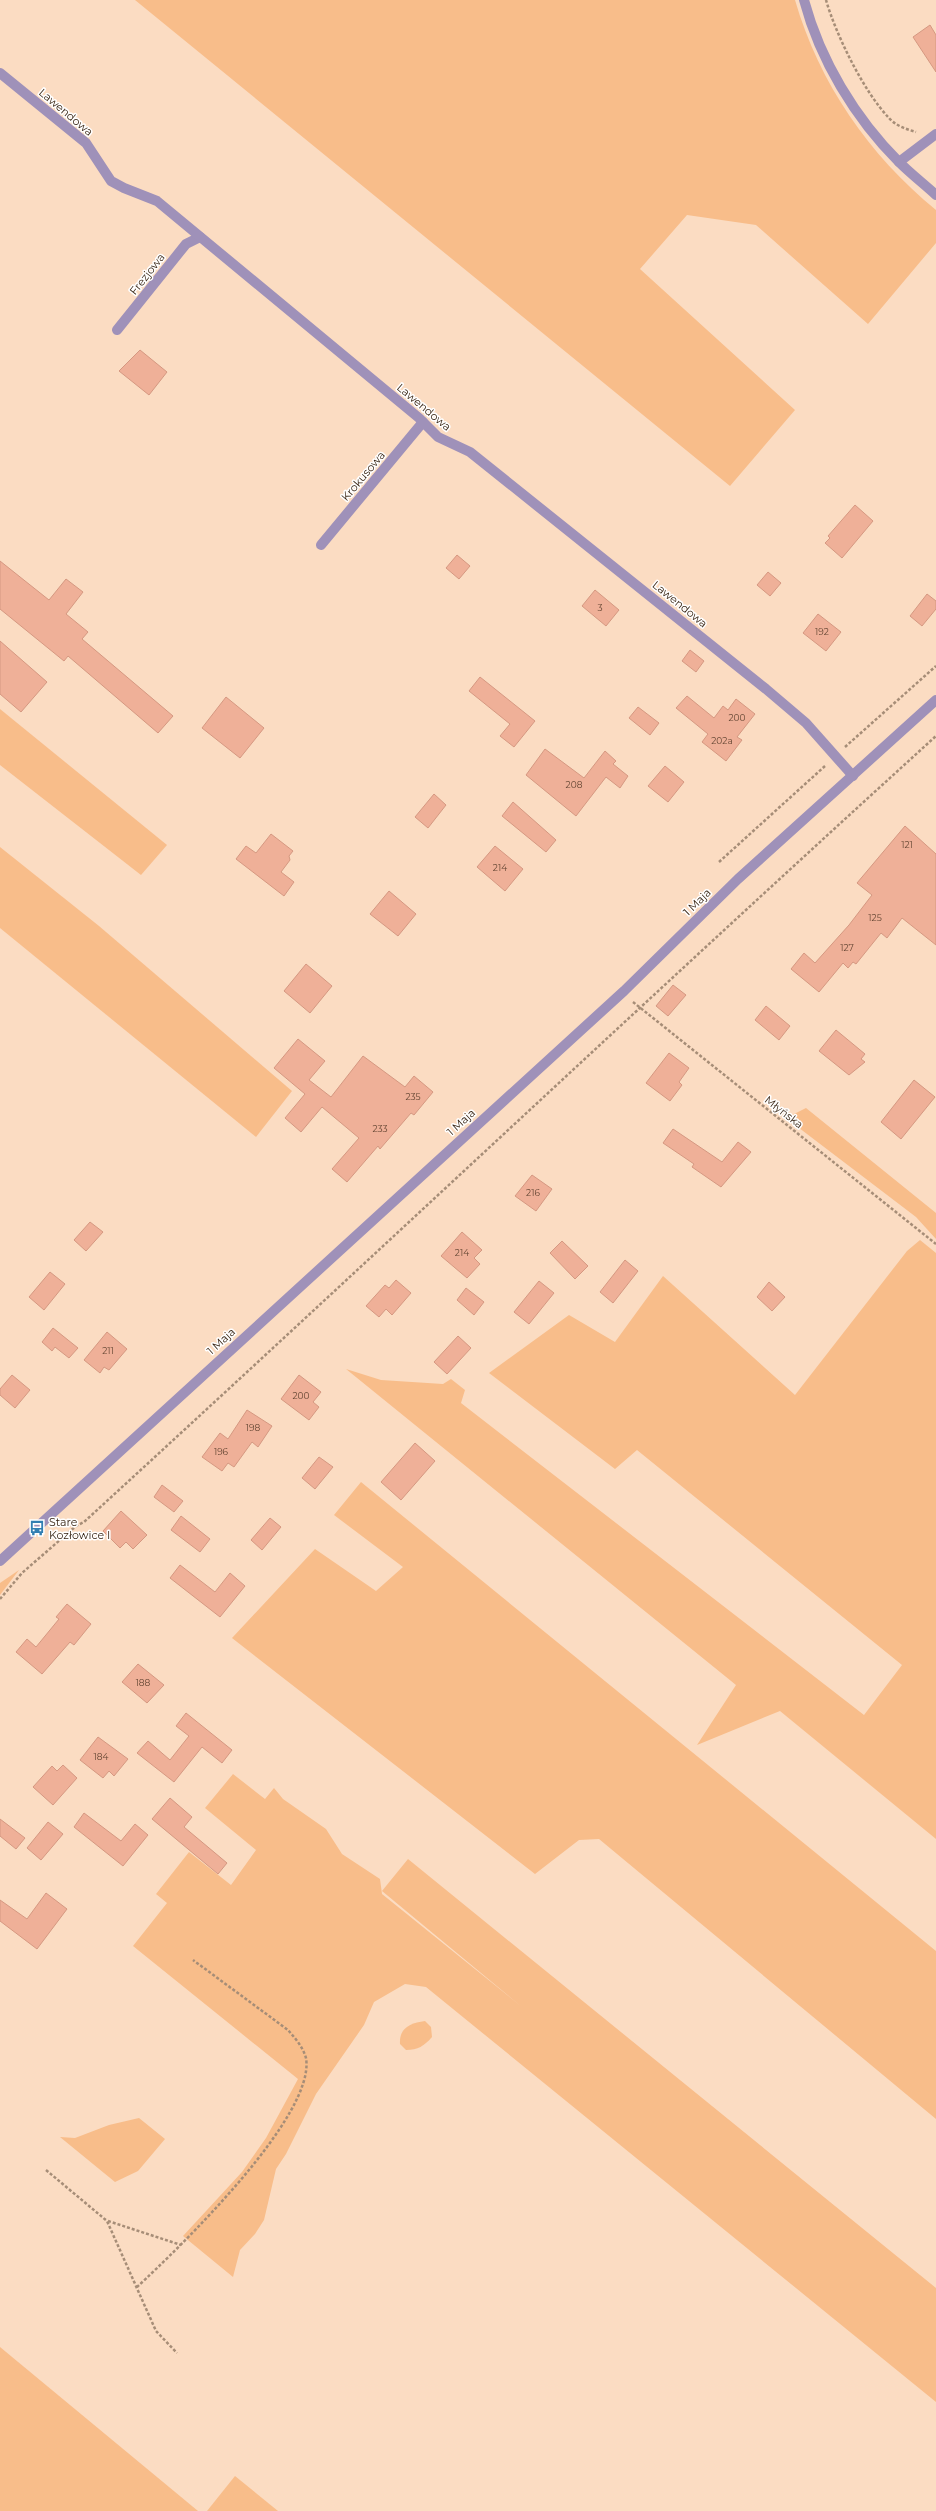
<svg xmlns="http://www.w3.org/2000/svg" width="936" height="2511" font-family="Montserrat,sans-serif">
<style>
.green{fill:#f8bd8a}
.building{fill:#efb098;stroke:#d59881}
.lines{fill:none;stroke-linecap:round;stroke-linejoin:round}
.path{stroke:#a68d77;stroke-width:2.5;stroke-dasharray:3 2;stroke-linecap:butt}
.service{stroke:#9f91b9;stroke-width:10}
.minor{stroke:#9f91b9;stroke-width:10}
.tertiary{stroke:#9f91b9;stroke-width:10}
.labels{text-anchor:middle;stroke-width:3;stroke-linejoin:round;paint-order:stroke}
.number-label{font-size:9px;fill:#654734}
.street-label{font-size:11px;fill:#372413;stroke:#fff}
.poi-label{font-size:11px;fill:#372413;stroke:#fff;text-anchor:start}
</style>
<rect width="100%" height="100%" fill="#fbdcc2"/>
<g class="green">
<path d="M135,0H795C819,83 869,155 936,210V243L868,324L756,225L687,215L640,269L795,410L730,486Z"/>
<path d="M0,709L167,845L141,875L0,765Z"/>
<path d="M0,847L99,926L292,1091L256,1137L0,928Z"/>
<path d="M806,1108L936,1213V1239L916,1217L786,1118Z"/>
<path d="M920,1240L936,1253V1839L780,1711L697,1745L736,1685L346,1369L381,1380L443,1384L451,1379L465,1390L461,1403L864,1715L902,1665L637,1450L615,1469L489,1373L569,1315L615,1342L663,1276L795,1395L907,1251Z"/>
<path d="M361,1482L936,1951V2119L599,1839L579,1840L535,1874L232,1638L315,1549L376,1591L403,1567L334,1515Z"/>
<path d="M19,1570L0,1595V1583Z"/>
<path d="M233,1774L265,1799L274,1788L283,1799L326,1829L342,1854L380,1879L382,1894L522,2007L382,1891L408,1859L936,2288V2402L426,1987L405,1984L374,2002L364,2025L316,2094L286,2154L276,2169L264,2220L255,2234L240,2250L233,2277L183,2236L242,2172L266,2138L298,2079L133,1946L167,1903L156,1894L189,1852L231,1885L256,1850L205,1808Z"/>
<path d="M425,2021L431,2027L432,2037C424,2046 418,2050 406,2050L400,2044C399,2028 410,2023 425,2021Z"/>
<path d="M139,2118L165,2139L138,2171L115,2182L60,2137L75,2138L109,2125Z"/>
<path d="M0,2347L198,2511H0Z"/>
<path d="M235,2476L278,2511H207Z"/>
</g>
<g class="building">
<path d="M930,25L936,35V72L913,37Z"/>
<path d="M140,350L167,372L149,395L119,371Z"/>
<path d="M855,505L873,521L842,558L825,543L830,538L828,536Z"/>
<path d="M457,555L470,566L459,579L446,568Z"/>
<path d="M0,561L49,600L66,579L83,592L66,614L88,632L82,639L173,716L158,733L68,656L64,661L0,609Z"/>
<path d="M768,572L781,583L770,596L757,585Z"/>
<path d="M595,590L619,610L606,626L582,606Z"/>
<path d="M927,594L936,601V609L922,626L910,616Z"/>
<path d="M818,614L841,632L826,651L803,633Z"/>
<path d="M0,641L47,682L21,712L0,694Z"/>
<path d="M690,650L704,661L696,672L682,661Z"/>
<path d="M480,677L535,721L514,747L500,736L510,724L469,691Z"/>
<path d="M687,696L714,718L723,706L728,710L736,699L755,714L737,737L742,740L726,761L702,742L708,734L676,708Z"/>
<path d="M226,697L264,728L240,758L202,728Z"/>
<path d="M638,707L659,723L650,735L629,718Z"/>
<path d="M545,749L584,778L605,751L616,761L613,764L628,776L620,788L606,777L576,816L526,775Z"/>
<path d="M665,766L684,782L668,802L648,786Z"/>
<path d="M434,794L446,805L428,828L415,817Z"/>
<path d="M513,802L556,840L546,852L502,816Z"/>
<path d="M905,826L936,854V945L902,918L887,938L881,933L856,964L853,962L848,968L843,963L819,992L791,969L804,953L815,963L849,925L872,895L857,883Z"/>
<path d="M271,834L293,851L289,856L290,860L281,872L294,882L284,896L236,859L246,846L256,853Z"/>
<path d="M495,846L523,869L505,891L477,867Z"/>
<path d="M389,891L416,914L398,936L370,914Z"/>
<path d="M306,964L332,986L310,1013L284,991Z"/>
<path d="M673,985L686,995L668,1016L656,1006Z"/>
<path d="M766,1006L790,1026L779,1040L755,1020Z"/>
<path d="M836,1030L865,1054L861,1059L865,1062L849,1075L819,1051Z"/>
<path d="M298,1039L325,1061L309,1080L331,1097L363,1056L405,1087L414,1076L433,1092L414,1115L411,1113L380,1149L378,1146L347,1182L332,1169L359,1138L322,1107L301,1132L285,1118L305,1094L274,1068Z"/>
<path d="M669,1053L689,1068L679,1082L682,1085L670,1101L646,1083Z"/>
<path d="M914,1080L935,1097L901,1139L881,1122Z"/>
<path d="M673,1129L722,1162L738,1142L751,1152L721,1187L692,1167L694,1164L663,1143Z"/>
<path d="M532,1175L552,1189L536,1211L515,1196Z"/>
<path d="M90,1222L103,1232L86,1251L74,1240Z"/>
<path d="M462,1232L482,1250L474,1258L480,1264L467,1278L441,1256Z"/>
<path d="M562,1241L588,1266L575,1279L550,1253Z"/>
<path d="M625,1260L638,1271L613,1303L600,1292Z"/>
<path d="M50,1272L65,1284L44,1310L29,1297Z"/>
<path d="M396,1280L411,1293L392,1315L386,1309L379,1317L366,1306L385,1285L389,1288Z"/>
<path d="M539,1281L554,1293L529,1324L514,1312Z"/>
<path d="M769,1282L785,1297L772,1311L757,1297Z"/>
<path d="M466,1288L484,1302L474,1315L457,1300Z"/>
<path d="M53,1328L78,1348L69,1358L55,1347L52,1351L42,1342Z"/>
<path d="M107,1332L127,1349L109,1370L104,1367L100,1373L84,1360Z"/>
<path d="M458,1336L471,1348L447,1374L434,1362Z"/>
<path d="M12,1375L30,1390L15,1408L0,1395V1389Z"/>
<path d="M299,1375L321,1392L313,1402L319,1407L309,1420L281,1399Z"/>
<path d="M247,1410L272,1426L258,1447L252,1442L234,1467L228,1463L222,1471L202,1457L220,1433L228,1439Z"/>
<path d="M415,1443L435,1461L401,1500L381,1482Z"/>
<path d="M319,1457L333,1467L315,1489L302,1478Z"/>
<path d="M162,1485L183,1501L174,1512L154,1497Z"/>
<path d="M121,1511L147,1535L133,1549L126,1542L120,1548L103,1531Z"/>
<path d="M181,1516L210,1539L200,1552L171,1530Z"/>
<path d="M270,1518L281,1527L262,1550L251,1540Z"/>
<path d="M180,1565L215,1592L230,1573L245,1586L220,1617L170,1578Z"/>
<path d="M67,1604L91,1624L74,1645L70,1642L42,1674L16,1652L27,1639L36,1647L59,1619L56,1617Z"/>
<path d="M138,1664L164,1685L147,1703L122,1682Z"/>
<path d="M186,1713L232,1750L222,1763L202,1747L174,1782L137,1753L148,1741L170,1760L189,1736L176,1726Z"/>
<path d="M98,1737L128,1759L114,1776L109,1771L103,1778L80,1760Z"/>
<path d="M63,1765L77,1778L53,1805L33,1787L52,1766L57,1771Z"/>
<path d="M170,1798L192,1817L184,1827L227,1863L218,1874L152,1819Z"/>
<path d="M84,1813L121,1841L135,1824L148,1835L123,1866L74,1827Z"/>
<path d="M0,1819L25,1838L16,1849L0,1836Z"/>
<path d="M48,1822L63,1834L41,1860L27,1848Z"/>
<path d="M46,1893L67,1909L37,1949L0,1921V1900L27,1919Z"/>
</g>
<g class="lines">
<g class="path">
<path d="M826,0C836,35 864,92 889,118C896,126 906,129 916,132"/>
<path d="M845,747L936,666"/>
<path d="M719,862L825,766"/>
<path d="M633,1002L936,1244"/>
<path d="M0,1599L22,1573L76,1526L84,1522C369,1261 650,996 936,736"/>
<path d="M46,2170L107,2221L156,2331L177,2353"/>
<path d="M108,2221L181,2245"/>
<path d="M137,2287C178,2249 316,2116 306,2058C303,2047 295,2038 288,2030L193,1960"/>
</g>
<g class="service">
<path d="M117,330L186,244L200,237"/>
<path d="M321,545L423,422"/>
</g>
<g class="minor">
<path d="M0,73L86,143L111,181L124,188L157,201L419,418L438,437L470,452L766,689L806,723L853,776"/>
<path d="M899,162L936,134"/>
</g>
<g class="tertiary">
<path d="M804,0C820,60 855,118 899,162C911,174 924,184 936,195"/>
<path d="M0,1561L624,991L738,879L936,700"/>
</g>
</g>
<defs>
<symbol id="bus-bare" viewBox="-9 -9 18 18"><path d="M-5-6H5V4H4V6H2V4H-2V6H-4V4H-5ZM-3.5-4V0h7V-4ZM-3.5 1.2v1.5H-2V1.2ZM2 1.2v1.5H3.5V1.2Z" fill="#327fb2" stroke="#fff" stroke-width="2.5" paint-order="stroke"/></symbol>
</defs>
<g fill-rule="evenodd">
<use href="#bus-bare" x="26" y="1517" width="22" height="22"/>
</g>
<g class="labels">
<g class="number-label">
<text x="600" y="611">3</text>
<text x="822" y="635">192</text>
<text x="737" y="721">200</text>
<text x="722" y="744">202a</text>
<text x="574" y="788">208</text>
<text x="907" y="848">121</text>
<text x="500" y="871">214</text>
<text x="875" y="921">125</text>
<text x="847" y="951">127</text>
<text x="413" y="1100">235</text>
<text x="380" y="1132">233</text>
<text x="533" y="1196">216</text>
<text x="462" y="1256">214</text>
<text x="108" y="1354">211</text>
<text x="301" y="1399">200</text>
<text x="253" y="1431">198</text>
<text x="221" y="1455">196</text>
<text x="143" y="1686">188</text>
<text x="101" y="1760">184</text>
</g>
<g class="street-label">
<text transform="translate(66 112) rotate(40)" y="4">Lawendowa</text>
<text transform="translate(147 274) rotate(-52)" y="4">Frezjowa</text>
<text transform="translate(424 407) rotate(40)" y="4">Lawendowa</text>
<text transform="translate(363 476) rotate(-50)" y="4">Krokusowa</text>
<text transform="translate(680 604) rotate(39)" y="4">Lawendowa</text>
<text transform="translate(697 902) rotate(-44)" y="4">1 Maja</text>
<text transform="translate(784 1112) rotate(38)" y="4">Młyńska</text>
<text transform="translate(461 1122) rotate(-42)" y="4">1 Maja</text>
<text transform="translate(221 1341) rotate(-42)" y="4">1 Maja</text>
</g>
<g class="poi-label">
<text x="49" y="1526">Stare<tspan x="49" dy="13">Kozłowice I</tspan></text>
</g>
</g>
</svg>
